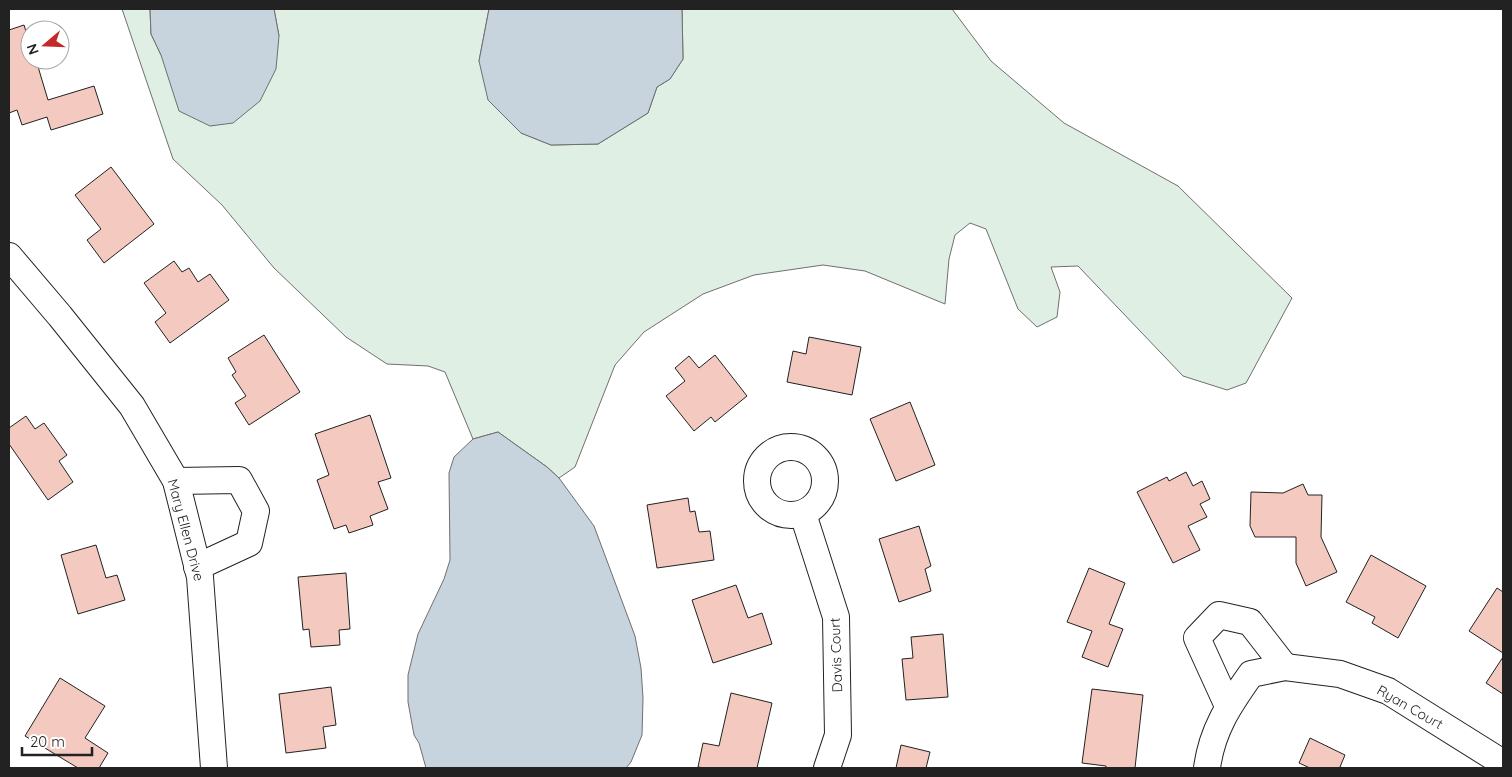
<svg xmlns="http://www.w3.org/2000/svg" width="1512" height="777" font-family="Quicksand,sans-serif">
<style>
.green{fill:#e0efe3;stroke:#6f6f6f}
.water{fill:#c7d3dd;stroke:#6f6f6f}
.building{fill:#f3c9c0;stroke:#222}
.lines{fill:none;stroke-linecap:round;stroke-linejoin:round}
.minor-casing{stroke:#222;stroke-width:28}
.minor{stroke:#fff;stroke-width:26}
.labels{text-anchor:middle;stroke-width:4;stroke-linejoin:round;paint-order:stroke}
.street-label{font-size:14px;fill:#222;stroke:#fff}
</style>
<rect width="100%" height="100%" fill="#fff"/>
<path class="green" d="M122,9H150L151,34L161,55L279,36L274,9H489L479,61L521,133L551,145L598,144L648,113L657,87L670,79L683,59L682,9H952L991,61L1064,123L1178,186L1292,298L1246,383L1227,390L1183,376L1078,266L1051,267L1060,292L1057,317L1037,327L1018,309L986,229L970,223L955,235L949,259L945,304L865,271L823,265L754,275L703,294L644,332L615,365L575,467L559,478L547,467L498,432L473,439L445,372L428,366L387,364L346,337L274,268L222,205L173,159Z"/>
<g class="water">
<path d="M150,9H274L279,36L276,69L260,101L233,123L210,126L179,111L161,55L151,34Z"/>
<path d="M489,9H682L683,59L670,79L657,87L648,113L598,144L551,145L521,133L488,100L479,61Z"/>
<path d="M498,432L547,467L559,478L594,526L635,636L641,668L643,698L642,735L631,762L626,768H426L419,743L414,735L408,702V675L418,634L444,579L450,560L449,473L454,457L473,439Z"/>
</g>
<g class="building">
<path d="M24,25L28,38L30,37V60H36L48,100L94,86L103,114L51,130L47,117L22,125L17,110L9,113V30Z"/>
<path d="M111,167L154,224L104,263L87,240L101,229L75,195Z"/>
<path d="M174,261L182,272L189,268L198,282L210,274L229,300L170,343L155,322L166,313L144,283Z"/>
<path d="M264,335L300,392L249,425L235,403L246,396L232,375L236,372L228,358Z"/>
<path d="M809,337L861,347L852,395L787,382L793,351L806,354Z"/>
<path d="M715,355L747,396L715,422L711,417L694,431L666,396L685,381L675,368L689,356L699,368Z"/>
<path d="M910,402L935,465L896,481L870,419Z"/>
<path d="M370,415L391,478L378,482L388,509L370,516L373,525L349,533L346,525L334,529L317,480L329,475L315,434Z"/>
<path d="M26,416L35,429L44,423L67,455L59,461L73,482L48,500L9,444V428Z"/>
<path d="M1186,472L1193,486L1202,481L1210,499L1200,504L1207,517L1188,526L1200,550L1173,563L1137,492L1167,477L1169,481Z"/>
<path d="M1303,484L1308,495H1322L1321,537L1337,572L1306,586L1296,563V537H1255L1250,526L1251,492L1283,493Z"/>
<path d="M688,498L690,512L695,511L699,532L710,531L714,560L657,568L647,505Z"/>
<path d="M919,526L931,566L925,569L931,591L899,602L879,539Z"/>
<path d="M96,545L106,578L117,575L125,600L78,614L61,555Z"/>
<path d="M1371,555L1426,586L1398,638L1372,623L1375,617L1346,602Z"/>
<path d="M1089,568L1125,583L1109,624L1123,629L1108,667L1082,657L1092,631L1067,622Z"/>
<path d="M346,573L350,629L339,630L340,645L311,647L309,629L303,630L298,577Z"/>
<path d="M736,585L748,618L762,613L772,644L713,663L692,600Z"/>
<path d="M1497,588L1503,592V653L1469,631Z"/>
<path d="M943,634L948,697L906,700L902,659L913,658L911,637Z"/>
<path d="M1503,657V694L1486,683Z"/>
<path d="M60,678L105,706L85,738L108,753L99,768H78L25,736Z"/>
<path d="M331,687L336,725L323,727L326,748L286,753L279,694Z"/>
<path d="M1092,689L1143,695L1135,768H1106V766L1082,763Z"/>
<path d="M731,693L772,703L757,768H705L698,767L703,743L719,746Z"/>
<path d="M1310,738L1345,755L1340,767L1344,768H1310L1299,763Z"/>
<path d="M901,745L930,752L926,768H896Z"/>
</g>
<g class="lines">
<defs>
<g id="minor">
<path d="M9,256L60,316L132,406L176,481L200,577L214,768"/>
<circle cx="791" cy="481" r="34"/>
<path d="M176,481L239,480L256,511L249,543L197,567"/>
<path d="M803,514L836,617L838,735L827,768"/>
<path d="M1228,706L1197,638L1219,615L1250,622L1285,667"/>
<path d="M1207,768C1212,730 1229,705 1251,674L1285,667L1340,674L1388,691L1503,763"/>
</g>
</defs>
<use href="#minor" class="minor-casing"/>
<use href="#minor" class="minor"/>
</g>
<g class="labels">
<g class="street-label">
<text transform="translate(186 530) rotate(75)" y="5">Mary Ellen Drive</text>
<text transform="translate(836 655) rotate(-92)" y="5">Davis Court</text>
<text transform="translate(1410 707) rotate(30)" y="5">Ryan Court</text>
</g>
</g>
<rect width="1512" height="777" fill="none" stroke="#222222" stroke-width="20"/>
<g transform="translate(45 45) rotate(251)"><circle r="24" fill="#ffffff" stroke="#a7a7a7"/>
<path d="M0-4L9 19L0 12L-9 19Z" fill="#c62828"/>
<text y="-8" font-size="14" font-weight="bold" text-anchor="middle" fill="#222222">N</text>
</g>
<path d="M22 747v8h70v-8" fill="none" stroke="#222222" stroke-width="2.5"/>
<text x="30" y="747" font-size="15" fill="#222222" stroke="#ffffff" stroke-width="4" paint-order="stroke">20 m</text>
</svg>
